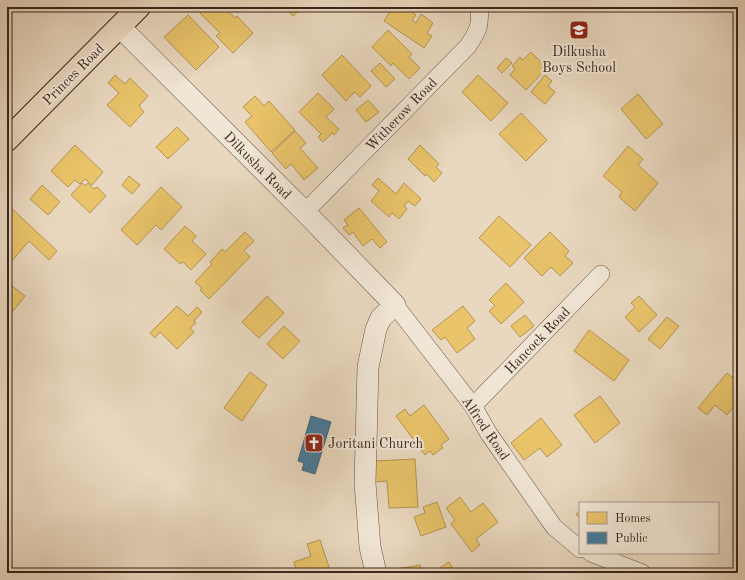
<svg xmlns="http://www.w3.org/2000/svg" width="745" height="580" font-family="'Old Standard TT',serif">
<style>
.homes{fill:#e9c46a;stroke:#b49453}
.public{fill:#457b9d;stroke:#426177}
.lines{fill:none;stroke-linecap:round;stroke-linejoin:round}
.minor-casing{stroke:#665246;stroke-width:18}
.tertiary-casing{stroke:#665246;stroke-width:22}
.primary-casing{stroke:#3a251d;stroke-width:24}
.minor{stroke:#f1e6d5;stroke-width:17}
.tertiary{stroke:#f1e6d5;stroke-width:21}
.primary{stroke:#e9d8bf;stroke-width:22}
.labels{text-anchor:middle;stroke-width:4;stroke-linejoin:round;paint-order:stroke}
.poi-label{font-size:14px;fill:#3a251d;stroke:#f1e6d5}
.street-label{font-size:14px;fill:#3a251d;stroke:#f1e6d5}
</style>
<rect width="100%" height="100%" fill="#e9d8bf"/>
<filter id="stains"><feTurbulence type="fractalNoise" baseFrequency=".005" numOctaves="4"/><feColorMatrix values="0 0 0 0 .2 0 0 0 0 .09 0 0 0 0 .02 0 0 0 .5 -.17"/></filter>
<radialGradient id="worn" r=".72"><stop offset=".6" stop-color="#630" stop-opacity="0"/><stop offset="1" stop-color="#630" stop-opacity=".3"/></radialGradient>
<g class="homes">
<path d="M198,7H230L231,8L228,11L235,18L237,16L253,33L233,53L216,36L220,33L196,9Z"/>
<path d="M284,7H303L293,16Z"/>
<path d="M393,7H404L416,15L412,20L416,23L421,14L433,23L427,33L432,36L424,48L384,21Z"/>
<path d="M188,15L219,47L196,70L164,37Z"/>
<path d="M388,30L412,54L409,57L420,68L409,79L393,63L391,66L372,47Z"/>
<path d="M531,52L547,68L526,90L510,75L515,69L512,66L520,57L523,60Z"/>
<path d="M342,55L371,86L360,97L355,92L346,101L322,75Z"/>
<path d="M506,58L512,63L502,73L497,68Z"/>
<path d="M380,63L395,79L386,87L371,71Z"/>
<path d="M115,75L125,84L130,78L148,96L139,106L144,112L130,127L107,105L119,93L108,83Z"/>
<path d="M478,75L508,103L491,121L462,92Z"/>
<path d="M545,75L552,81L548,86L555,92L545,104L531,92Z"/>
<path d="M318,93L334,109L326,117L339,129L334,135L332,133L323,142L318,137L321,134L299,112Z"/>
<path d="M638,94L663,124L646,139L621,109Z"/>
<path d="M255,96L264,106L269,101L295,130L271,152L245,122L252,116L243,107Z"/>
<path d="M368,100L379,112L366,122L356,110Z"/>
<path d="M521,113L547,140L526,161L499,134Z"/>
<path d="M177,127L189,139L168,159L156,147Z"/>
<path d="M295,131L306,143L300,148L318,168L304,180L291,164L286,169L272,153Z"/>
<path d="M75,145L103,172L92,185L85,179L80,184L75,180L68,187L51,171Z"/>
<path d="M420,145L439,164L436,167L442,173L434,182L427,174L425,176L408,159Z"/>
<path d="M628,146L643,159L638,165L658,183L635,211L619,197L622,192L603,176Z"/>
<path d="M129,176L140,185L132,194L122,185Z"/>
<path d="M378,178L396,194L404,183L421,199L415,206L408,201L404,206L407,209L399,219L392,213L389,217L371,201L379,191L372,185Z"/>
<path d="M82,183L85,186L88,183L94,189L97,187L106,196L90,213L71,195Z"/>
<path d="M42,185L60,202L48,215L30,199Z"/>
<path d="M161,187L182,207L161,230L156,225L137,245L121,230Z"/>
<path d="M7,204L57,251L49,260L29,241L10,263L7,260Z"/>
<path d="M359,208L387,242L380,248L372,239L363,246L353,232L349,235L343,228L348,225L344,220Z"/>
<path d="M499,216L531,245L510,267L479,238Z"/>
<path d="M185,226L196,236L192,241L206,254L191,270L183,262L180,264L164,249Z"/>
<path d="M245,232L254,241L244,251L250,257L209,299L200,290L202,288L195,282L212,264L210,262L222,249L225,252Z"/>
<path d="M550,232L569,251L565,256L573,263L560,276L551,267L542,276L524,258Z"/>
<path d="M7,282L25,296L13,311L7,307Z"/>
<path d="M506,283L524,302L501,324L489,311L495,306L489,300Z"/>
<path d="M267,296L284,313L259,338L242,322Z"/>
<path d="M639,296L657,315L639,332L625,317L635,307L631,303Z"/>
<path d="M177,306L188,316L197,307L202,312L194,321L196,323L190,328L194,332L177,349L160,332L155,338L150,333Z"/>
<path d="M463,306L475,321L467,328L475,339L457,353L445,337L441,340L432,330Z"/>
<path d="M525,315L534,326L520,337L511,326Z"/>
<path d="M667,317L679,326L660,349L648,339Z"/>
<path d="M284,326L300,341L283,359L267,344Z"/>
<path d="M589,330L629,360L614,381L574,351Z"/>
<path d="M250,372L267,385L242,421L224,408Z"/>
<path d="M727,373L738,382V386L735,389L738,391V408L735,405L727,415L715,405L707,415L698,408Z"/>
<path d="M600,396L620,423L595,443L574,415Z"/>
<path d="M424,405L449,439L441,445L443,448L433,455L430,451L425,455L396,416L405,409L410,416Z"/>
<path d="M541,418L562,445L547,457L540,448L524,460L511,443Z"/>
<path d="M415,459L418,507L389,508L387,481L374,482L373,461Z"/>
<path d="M460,497L471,512L483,503L498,522L476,539L480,545L472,552L451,524L455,520L446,508Z"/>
<path d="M437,502L446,527L421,536L414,517L425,513L423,507Z"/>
<path d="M580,511V519L576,514Z"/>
<path d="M320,540L331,573H297L294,562L311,556L307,544Z"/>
<path d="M449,562L455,573H432Z"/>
<path d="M737,563L738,573H730L731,570L735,571Z"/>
<path d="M420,565L422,573H390V570Z"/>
</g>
<path class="public" d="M311,416L331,422L315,474L302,470L304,463L298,461Z"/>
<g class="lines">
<defs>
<g id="minor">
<path d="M305,212L468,46C478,31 481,25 479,7"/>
<path d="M395,305L473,406L489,434L554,527L580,549"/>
<path d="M473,406L601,274"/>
<path d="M591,553L642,573"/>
</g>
<path id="tertiary" d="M120,27L305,212L395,305L381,318L376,329L368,367L365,483L370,547L376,573"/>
<path id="primary" d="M7,140L139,7"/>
</defs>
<use href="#minor" class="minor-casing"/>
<use href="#tertiary" class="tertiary-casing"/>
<use href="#primary" class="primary-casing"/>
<use href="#minor" class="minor"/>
<use href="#tertiary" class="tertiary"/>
<use href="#primary" class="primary"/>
</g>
<defs>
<symbol id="school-square" viewBox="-11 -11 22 22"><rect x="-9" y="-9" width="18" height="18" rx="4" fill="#8f2418" stroke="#f1e6d5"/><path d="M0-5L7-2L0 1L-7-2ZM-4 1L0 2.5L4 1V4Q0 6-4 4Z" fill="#fff"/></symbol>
<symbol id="church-square" viewBox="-11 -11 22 22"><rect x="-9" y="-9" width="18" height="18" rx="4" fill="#8f2418" stroke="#f1e6d5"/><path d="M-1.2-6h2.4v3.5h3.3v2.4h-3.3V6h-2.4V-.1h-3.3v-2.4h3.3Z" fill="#fff"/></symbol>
</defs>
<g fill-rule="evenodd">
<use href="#school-square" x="568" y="19" width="22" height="22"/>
<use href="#church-square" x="303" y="432" width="22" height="22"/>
</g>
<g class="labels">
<g class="poi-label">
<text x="579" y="56">Dilkusha<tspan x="579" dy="16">Boys School</tspan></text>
<text x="328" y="448" text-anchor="start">Joritani Church</text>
</g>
<g class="street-label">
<text transform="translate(73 74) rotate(-45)" y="5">Princes Road</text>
<text transform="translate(401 114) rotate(-46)" y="5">Witherow Road</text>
<text transform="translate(258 165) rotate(45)" y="5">Dilkusha Road</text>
<text transform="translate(537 340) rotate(-46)" y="5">Hancock Road</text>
<text transform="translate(486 428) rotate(56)" y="5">Alfred Road</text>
</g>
</g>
<rect width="745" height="580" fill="none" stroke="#e9d8bf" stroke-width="24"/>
<rect x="8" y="8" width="729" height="564" fill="none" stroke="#3a251d" stroke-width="2"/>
<rect x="12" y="12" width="721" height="556" fill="none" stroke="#3a251d"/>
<rect x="579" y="502" width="140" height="52" fill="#f1e6d5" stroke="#a8998b"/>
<rect x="587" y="512" width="20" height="12" fill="#e9c46a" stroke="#a8998b"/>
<text x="615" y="522" font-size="12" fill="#3a251d">Homes</text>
<rect x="587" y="532" width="20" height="12" fill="#457b9d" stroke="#a8998b"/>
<text x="615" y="542" font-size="12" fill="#3a251d">Public</text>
<rect width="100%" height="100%" filter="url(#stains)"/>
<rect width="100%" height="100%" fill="url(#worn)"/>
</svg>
